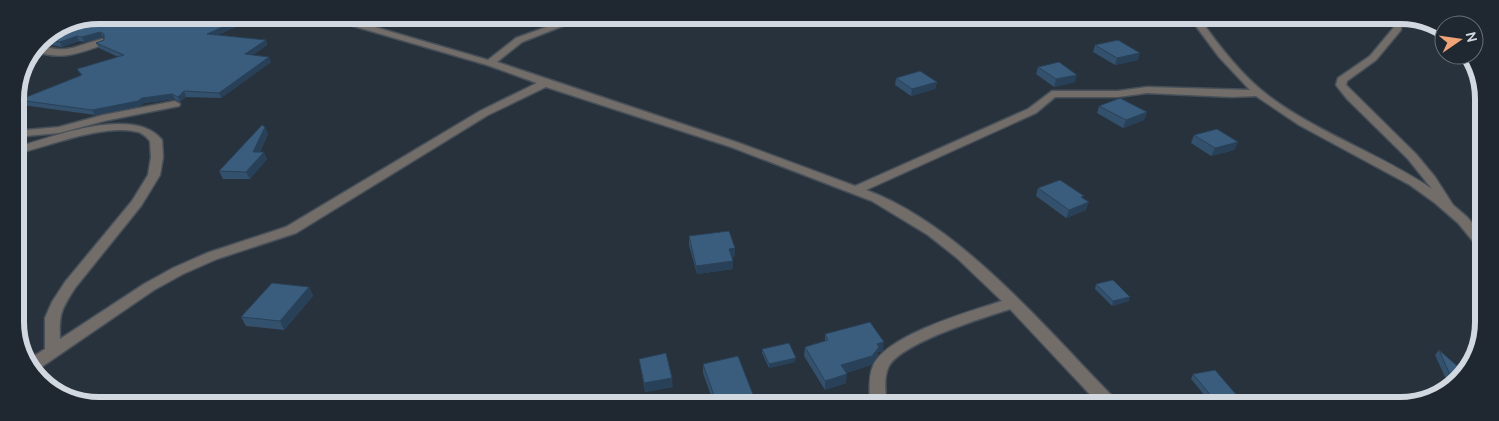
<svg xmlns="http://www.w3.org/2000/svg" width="1499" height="421" font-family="Ubuntu,sans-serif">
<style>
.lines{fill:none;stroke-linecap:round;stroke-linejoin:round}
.minor-casing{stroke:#475059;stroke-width:3}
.minor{fill:#736d69;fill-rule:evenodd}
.wall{fill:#33506c}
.shaded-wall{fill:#294158}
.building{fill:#3b5d7d;stroke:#294158}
.rim{fill:none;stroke:#d2d8df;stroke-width:6}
</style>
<rect width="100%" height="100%" fill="#28323c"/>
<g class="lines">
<defs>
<g id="minor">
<path d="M1190,18H1199C1220,47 1242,76 1270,97C1320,134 1381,154 1432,189L1408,159L1347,99L1336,85L1338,78L1370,56L1395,26H1401V30L1376,60L1347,81L1346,85L1416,154L1435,177L1453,205L1467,217L1482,234V247L1477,246L1458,223L1435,203L1410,185L1299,125L1256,96L1231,97L1147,93L1118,97H1055L1036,113L866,190C961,225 1046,329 1116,400L1118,405H1100L1010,309C983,318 903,342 889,366C883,377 886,393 886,405H870C870,393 868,377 873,366C886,335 971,311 1002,301L957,258L928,235L872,201L731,147L546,87L488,115L296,233L217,259L183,274L154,290L37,370L34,371L28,360L45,349V318L52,302L65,282L132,201L148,175L151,157L150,141C147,138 143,133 138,132C105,123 49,146 16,154L15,148C51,137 134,105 162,140L163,157L160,175L141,206L75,288C61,310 59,314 60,339L144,284L173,268L207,253L286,227L480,111L537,83L487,65L343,23L342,21H354L488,60L516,38L566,20H578L522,42L497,62L739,143L855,186L1028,109L1052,91H1118L1147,87L1250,90L1219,57Z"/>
<path d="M102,39L105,40V44C81,53 60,61 35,51L37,45C70,54 71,47 102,39Z"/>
<path d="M175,101L180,104L179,106L104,121L59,133L15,137V131L59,127L103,115Z"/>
</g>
</defs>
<use href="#minor" class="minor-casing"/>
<use href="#minor" class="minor"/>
</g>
<g class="wall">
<path d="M67,21L244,23L218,35L266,40L267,45L253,55L271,62L221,98L186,97L180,102L175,99L144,103L140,106L95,115L22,105L19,100L81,75L77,69L118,57L99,48L96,43L104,40V38L103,37L84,42L79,41L62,47L38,43L40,39Z"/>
<path d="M1095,45L1138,60L1115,65L1093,52Z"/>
<path d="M1038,67L1075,82L1054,87L1036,74Z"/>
<path d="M896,78L937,82L935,89L911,96L895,85Z"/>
<path d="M1099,106L1147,112L1144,120L1123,128L1097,113Z"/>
<path d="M1479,107H1482V122L1474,114Z"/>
<path d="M265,127L268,134L260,152L267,159L250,179H223L219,171Z"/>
<path d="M1194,135L1238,142L1234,150L1211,156L1191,143Z"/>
<path d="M1038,188L1083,198L1086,210L1066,218L1036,196Z"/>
<path d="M689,236L735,248V256L732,257L733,261V269L697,274L689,245Z"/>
<path d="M1096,284L1129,301L1112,306L1095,289Z"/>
<path d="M309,287L313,296L284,330L246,326L241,317Z"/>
<path d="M825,334L883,351L878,352V356L871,365L846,373V383L825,390L804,356L805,347L825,341Z"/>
<path d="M762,349L795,362L769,368L762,353Z"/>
<path d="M1439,350L1455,385L1450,388L1435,355Z"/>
<path d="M639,359L673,387L645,392Z"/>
<path d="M703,364L757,405L714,404L703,373Z"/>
<path d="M1193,374L1246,406L1216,405L1210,402L1191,379Z"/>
</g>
<g class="shaded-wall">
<path d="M236,21H243L244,23L209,39L207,34Z"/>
<path d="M100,32L103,37L84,42L82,37Z"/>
<path d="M77,36L79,41L62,47L60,42Z"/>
<path d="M266,40L267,45L247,59L245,54Z"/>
<path d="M1140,53L1138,60L1115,65L1117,58Z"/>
<path d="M269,57L271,62L221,98L219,93Z"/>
<path d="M1077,75L1075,82L1054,87L1056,79Z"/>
<path d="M937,82L935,89L911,96L912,89Z"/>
<path d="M184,91L186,97L180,102L178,97Z"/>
<path d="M172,94L175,99L144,103L140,106L95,115L92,110L142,98Z"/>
<path d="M1147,112L1144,120L1123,128L1126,120Z"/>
<path d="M265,127L268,134L256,159L253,152Z"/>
<path d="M1238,142L1234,150L1211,156L1215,148Z"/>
<path d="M264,152L267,159L250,179L246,172Z"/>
<path d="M1089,202L1086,210L1066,218L1069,210Z"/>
<path d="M735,248V256L729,257V249Z"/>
<path d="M733,261V269L697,274L696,266Z"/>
<path d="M309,287L313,296L284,330L280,321Z"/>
<path d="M1130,297L1129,301L1112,306L1113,301Z"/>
<path d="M884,342L883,351L878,352V356L871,365L841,374V365L877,344Z"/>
<path d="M796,358L795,362L769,368V364Z"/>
<path d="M847,374L846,383L825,390V381Z"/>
<path d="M672,378L673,387L645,392L644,383Z"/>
</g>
<g class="building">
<path d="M67,21H236L207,34L266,40L245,54L269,57L219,93L184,91L178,97L172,94L142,98L138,101L92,110L19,100L82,75L77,69L124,55L96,43L104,40V34L100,32L82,37L77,36L60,42L40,39Z"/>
<path d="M1118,40L1140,53L1117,58L1095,45Z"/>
<path d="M1059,62L1077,75L1056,79L1038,67Z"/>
<path d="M920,71L937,82L912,89L896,78Z"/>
<path d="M1120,98L1147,112L1126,120L1099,106Z"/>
<path d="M262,125L265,127L253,152H264L246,172L219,171Z"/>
<path d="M1217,129L1238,142L1215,148L1194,135Z"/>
<path d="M1060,180L1084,196L1081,197L1089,202L1069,210L1038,188Z"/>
<path d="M729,231L735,248L729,249L733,261L696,266L689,236Z"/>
<path d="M1113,280L1130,297L1113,301L1096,284Z"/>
<path d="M272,283L309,287L280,321L241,317Z"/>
<path d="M870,322L884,342L877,344L879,347L872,356L841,365L847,374L825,381L805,347L828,340L825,334Z"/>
<path d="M789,343L796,358L769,364L762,349Z"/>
<path d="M1439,350L1464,372L1455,385V386Z"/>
<path d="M666,353L672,378L644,383L639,359Z"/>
<path d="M738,356L757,405L770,402L771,405L714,404H717L703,364Z"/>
<path d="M1215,370L1246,406L1227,405L1213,398L1193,374Z"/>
</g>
<path d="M0 0H1499V421H0ZM99 24H1400A75 75 0 0 1 1475 99V322A75 75 0 0 1 1400 397H99A75 75 0 0 1 24 322V99A75 75 0 0 1 99 24Z" fill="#1f2831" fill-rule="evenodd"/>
<path class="rim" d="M99 24H1400A75 75 0 0 1 1475 99V322A75 75 0 0 1 1400 397H99A75 75 0 0 1 24 322V99A75 75 0 0 1 99 24Z"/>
<g transform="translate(1459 40) rotate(77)"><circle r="24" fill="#1f2831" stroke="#676e77"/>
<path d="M0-4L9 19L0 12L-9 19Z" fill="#efa377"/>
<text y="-8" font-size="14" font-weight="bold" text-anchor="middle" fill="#d2d8df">N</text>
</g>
</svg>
